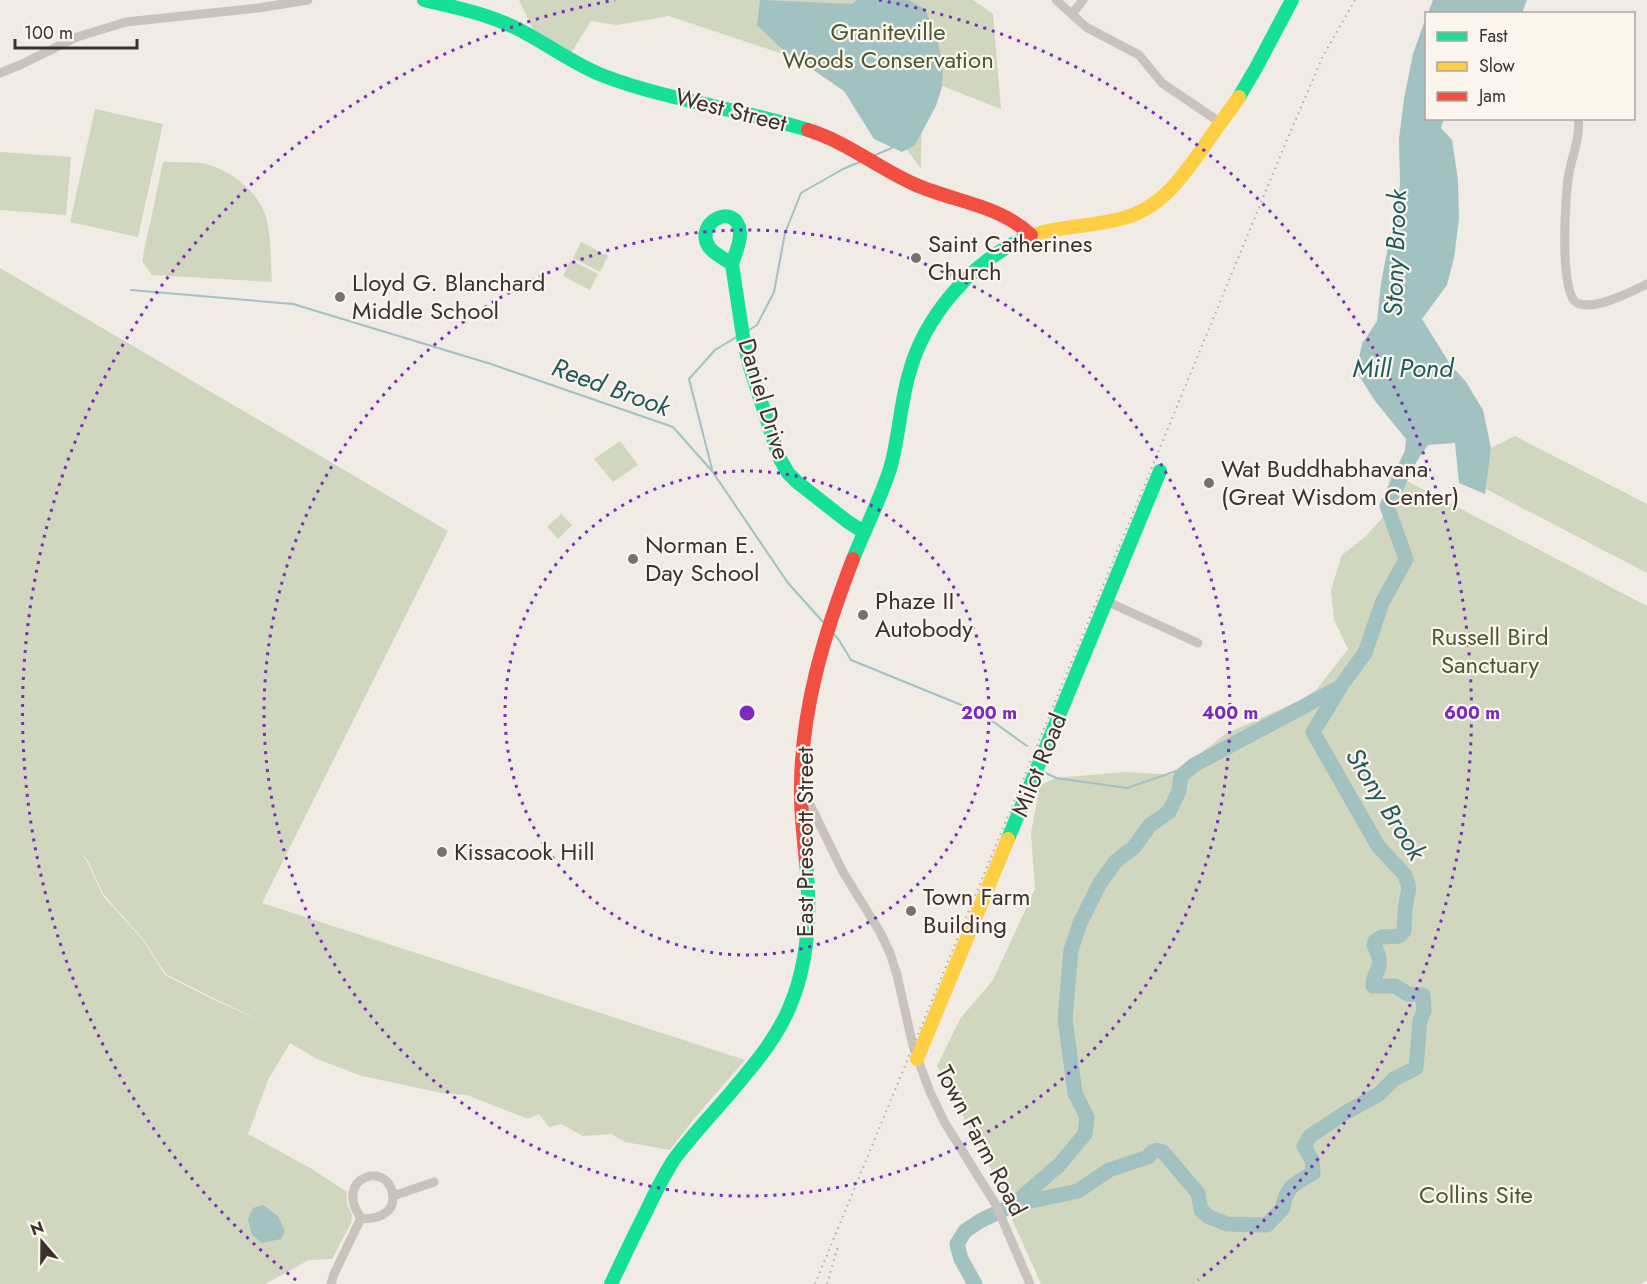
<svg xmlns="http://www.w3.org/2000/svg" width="1647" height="1284" font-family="Jost,sans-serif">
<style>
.green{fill:#d1d6bf;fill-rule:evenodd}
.water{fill:#a1c2c1}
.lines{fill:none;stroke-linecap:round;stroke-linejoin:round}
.stream{stroke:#a1c2c1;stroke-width:2}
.river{stroke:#a1c2c1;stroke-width:15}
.street{stroke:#c9c3be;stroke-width:9}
.fast{stroke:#16e098;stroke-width:14}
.slow{stroke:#ffcf43;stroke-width:14}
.jam{stroke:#f24e42;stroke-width:14}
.rail{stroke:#b1aca8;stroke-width:2;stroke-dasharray:1.5 4.5;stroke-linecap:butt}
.ring{fill:none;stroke:#7b2cbf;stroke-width:3;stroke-dasharray:3 6}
.poi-dot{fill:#7a716c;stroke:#fbf5ee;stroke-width:2}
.labels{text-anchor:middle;stroke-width:4.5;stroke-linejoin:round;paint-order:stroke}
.park-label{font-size:24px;fill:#4a5a2e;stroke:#fbf5ee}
.street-label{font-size:24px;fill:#3b302b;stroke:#fbf5ee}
.poi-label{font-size:24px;fill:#3b302b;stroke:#fbf5ee;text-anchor:start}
.water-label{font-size:26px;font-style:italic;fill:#1f5a5e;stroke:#fbf5ee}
.centre{fill:#7b2cbf;stroke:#fbf5ee;stroke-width:3}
.ring-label{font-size:18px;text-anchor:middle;font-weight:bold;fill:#7b2cbf;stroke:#fbf5ee;stroke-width:4.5;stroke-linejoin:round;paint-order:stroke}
</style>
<rect width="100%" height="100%" fill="#f0ebe5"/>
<g class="green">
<path d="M519,0H973L993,14L1001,109L922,78L921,169L855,78L669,16L617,25L591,21L568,58L539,42Z"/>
<path d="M95,109L163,124L138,237L70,222Z"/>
<path d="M0,152L71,157L66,215L0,210Z"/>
<path d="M163,162C175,162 189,162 201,163C228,168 258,190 266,217C272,238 270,261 272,282L152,275L142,261Z"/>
<path d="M581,242L608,256L600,272L573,258Z"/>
<path d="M571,260L598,274L590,290L563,276Z"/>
<path d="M0,268L448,531L262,903L745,1060L692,1121L670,1150L625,1142L611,1134L583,1136L561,1124L549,1127L539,1114L528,1119L467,1095L442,1093L362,1076L317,1059L290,1043L268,1080L248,1134L312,1169L347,1192V1204L352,1215L351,1223L332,1259L309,1260L265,1284H0ZM81,853L88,861L104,895L144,940L166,974L213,998L268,1024L212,999L165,975L143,940L103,896L87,862Z"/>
<path d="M1515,436L1647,504V573L1484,488L1491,448Z"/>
<path d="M620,441L638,465L613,482L594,459Z"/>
<path d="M1390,472L1647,606V1280L1640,1284H1041L1007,1208L1010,1206L937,1066L960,1019L993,980L1035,889L1031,833L1040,785L1056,778L1126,772L1174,775L1225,734L1301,700L1317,689L1348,649L1334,620L1331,590L1342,555L1365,537L1394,505L1388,490Z"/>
<path d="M561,514L572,525L558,539L547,527Z"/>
</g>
<g class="water">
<path d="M760,0L852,4L857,0H909L925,9L936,35L943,64L942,87L936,106L915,145L902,152L874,139L844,91L781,48L757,25Z"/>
<path d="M1433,0H1527L1522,13H1428Z"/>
<path d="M1426,17V118L1444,119L1441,128L1452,140L1458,180L1459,219L1454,258L1447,285L1422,319L1450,364L1466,382L1483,410L1491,448L1485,494L1459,483L1455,443L1428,445L1412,468L1404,464L1406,439L1375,401L1356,371L1362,344L1377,321L1381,283L1400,185L1399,139L1404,99L1413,54Z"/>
<path d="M263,1205L278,1216L285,1231L281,1239L262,1243L252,1235L248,1219L253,1208Z"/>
</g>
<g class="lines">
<g class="stream">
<path d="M873,156L892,148"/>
<path d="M131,290L293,304L491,364L673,427L712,471L788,583L824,623"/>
<path d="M749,330L757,325L774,292L785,233L801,193L843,169L862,161"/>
<path d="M712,469L689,379L715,350L738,336"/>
<path d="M832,632L839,640L851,660L981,713L1027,746"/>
<path d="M1042,771L1056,778L1127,788L1194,765"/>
</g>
<g class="river">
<path d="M1013,1205L1078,1191L1109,1170L1148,1157L1152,1152L1157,1150L1163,1152L1198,1193L1201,1210L1209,1217L1227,1224L1267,1225L1283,1208C1285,1187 1297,1182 1313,1173L1312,1160L1304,1146L1310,1136L1345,1113L1379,1094L1394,1079L1416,1068L1420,1020L1424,1011L1423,995L1408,994L1395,986H1373C1373,975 1377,975 1379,966C1381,959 1377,951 1374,945L1375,941L1382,937L1399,936L1404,931L1405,909L1409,888L1405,875L1378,846L1313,732L1340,688"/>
<path d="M975,1284L961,1259L957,1244L965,1231L980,1221L1013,1205L1059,1165L1085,1134L1087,1117L1075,1093L1065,1019L1071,950L1080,923L1100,883L1116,861L1134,847L1150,825L1169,812L1179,791L1181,776L1194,765L1340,687L1365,653L1382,603L1406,559L1387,506L1415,447"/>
</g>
<g class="street">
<path d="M1056,0L1086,27L1139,55L1162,83L1221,123"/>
<path d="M1072,14L1083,0"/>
<path d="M0,73L20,65L77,37L126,22L258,8L308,0"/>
<path d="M1578,118C1581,136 1572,156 1569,173C1565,193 1559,295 1577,303C1594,311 1631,292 1647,284"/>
<path d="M1106,601L1198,643"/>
<path d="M802,788L843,872L880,932L890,953L897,975L913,1046L930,1092L945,1123L996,1205L1030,1284"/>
<path d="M361,1218C376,1220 394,1214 393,1196"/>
<path d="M331,1284L334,1274L361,1218C332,1177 389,1159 393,1196L434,1182"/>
</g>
<g class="fast">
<path d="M424,0C455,7 487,14 516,28C546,43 573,64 604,76C670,101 741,109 808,130"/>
<path d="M1239,97L1256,68L1292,0"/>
<path d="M732,264C735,254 741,242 740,232C736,200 693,223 709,247C714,254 725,259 732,264L744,343L750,367L779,457L788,473L797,482L848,522L864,532"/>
<path d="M853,559C865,529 880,500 890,469C899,438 900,405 909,374C924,317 971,262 1025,238"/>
<path d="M1008,839L1160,471"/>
<path d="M611,1284C622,1261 633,1237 645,1214C654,1195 663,1176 675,1158C697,1129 723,1103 746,1074C763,1054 780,1031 790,1006C809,961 811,910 806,862"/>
</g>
<g class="slow">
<path d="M1025,238C1055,226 1088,227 1120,219C1162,209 1183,176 1207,142C1217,127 1229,112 1239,97"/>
<path d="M917,1059L1008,839"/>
</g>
<g class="jam">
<path d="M808,130C847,142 878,168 914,184C954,202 998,204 1031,235"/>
<path d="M806,862C804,840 801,817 801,794C800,712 824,634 853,559"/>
</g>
<g class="rail">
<path d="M815,1284L1286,142L1323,56L1355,0"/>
<path d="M827,1284L838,1246"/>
</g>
</g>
<g class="ring">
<circle cx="747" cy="713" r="242"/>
<circle cx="747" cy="713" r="483"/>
<path d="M296 1280A725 725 0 0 1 615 0M879 0A725 725 0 0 1 1198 1280"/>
</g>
<g class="poi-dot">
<circle cx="916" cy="258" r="6"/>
<circle cx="340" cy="297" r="6"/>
<circle cx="1209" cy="483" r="6"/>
<circle cx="633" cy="559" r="6"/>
<circle cx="863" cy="615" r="6"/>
<circle cx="442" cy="852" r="6"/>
<circle cx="911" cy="911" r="6"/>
</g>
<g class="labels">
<g class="park-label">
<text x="888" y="40">Graniteville<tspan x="888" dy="28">Woods Conservation</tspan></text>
<text x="1490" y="645">Russell Bird<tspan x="1490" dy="28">Sanctuary</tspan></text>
<text x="1476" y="1203">Collins Site</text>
</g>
<g class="street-label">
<text transform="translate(731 110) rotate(14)" y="8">West Street</text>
<text transform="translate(764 399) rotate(73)" y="8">Daniel Drive</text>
<text transform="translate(1039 765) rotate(-68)" y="8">Milot Road</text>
<text transform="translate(805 842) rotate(-90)" y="8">East Prescott Street</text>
<text transform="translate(981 1141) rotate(62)" y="8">Town Farm Road</text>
</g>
<g class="poi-label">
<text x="928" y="252">Saint Catherines<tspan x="928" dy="28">Church</tspan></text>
<text x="352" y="291">Lloyd G. Blanchard<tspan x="352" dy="28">Middle School</tspan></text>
<text x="1221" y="477">Wat Buddhabhavana<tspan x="1221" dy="28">(Great Wisdom Center)</tspan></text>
<text x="645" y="553">Norman E.<tspan x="645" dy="28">Day School</tspan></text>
<text x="875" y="609">Phaze II<tspan x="875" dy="28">Autobody</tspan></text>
<text x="454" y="860">Kissacook Hill</text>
<text x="923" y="905">Town Farm<tspan x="923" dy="28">Building</tspan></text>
</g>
<g class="water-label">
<text transform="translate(1395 253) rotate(-88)" y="9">Stony Brook</text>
<text x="1403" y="377">Mill Pond</text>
<text transform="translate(611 387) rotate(20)" y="9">Reed Brook</text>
<text transform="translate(1386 804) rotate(58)" y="9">Stony Brook</text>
</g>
</g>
<circle cx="747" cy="713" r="9" class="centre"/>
<g class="ring-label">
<text x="989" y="719">200 m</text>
<text x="1230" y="719">400 m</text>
<text x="1472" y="719">600 m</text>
</g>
<rect x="1425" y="12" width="210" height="108" fill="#fbf5ee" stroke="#aea6a0" stroke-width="1.5"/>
<rect x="1437" y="32" width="30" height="9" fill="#16e098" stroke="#aea6a0" stroke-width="1.5"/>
<text x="1479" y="42" font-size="18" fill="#3b302b">Fast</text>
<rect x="1437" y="62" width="30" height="9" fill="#ffcf43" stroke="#aea6a0" stroke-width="1.5"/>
<text x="1479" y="72" font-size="18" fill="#3b302b">Slow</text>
<rect x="1437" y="92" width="30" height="9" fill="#f24e42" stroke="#aea6a0" stroke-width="1.5"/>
<text x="1479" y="102" font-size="18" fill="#3b302b">Jam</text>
<g transform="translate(42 1242) rotate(340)" stroke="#fbf5ee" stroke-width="4.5" paint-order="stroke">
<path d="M0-4.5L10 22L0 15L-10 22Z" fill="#3b302b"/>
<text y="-9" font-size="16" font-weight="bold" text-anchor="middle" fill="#3b302b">N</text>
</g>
<path d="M15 39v9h122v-9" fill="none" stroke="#3b302b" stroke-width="3"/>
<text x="24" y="39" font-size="18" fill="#3b302b" stroke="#fbf5ee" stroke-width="4.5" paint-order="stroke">100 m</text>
</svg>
